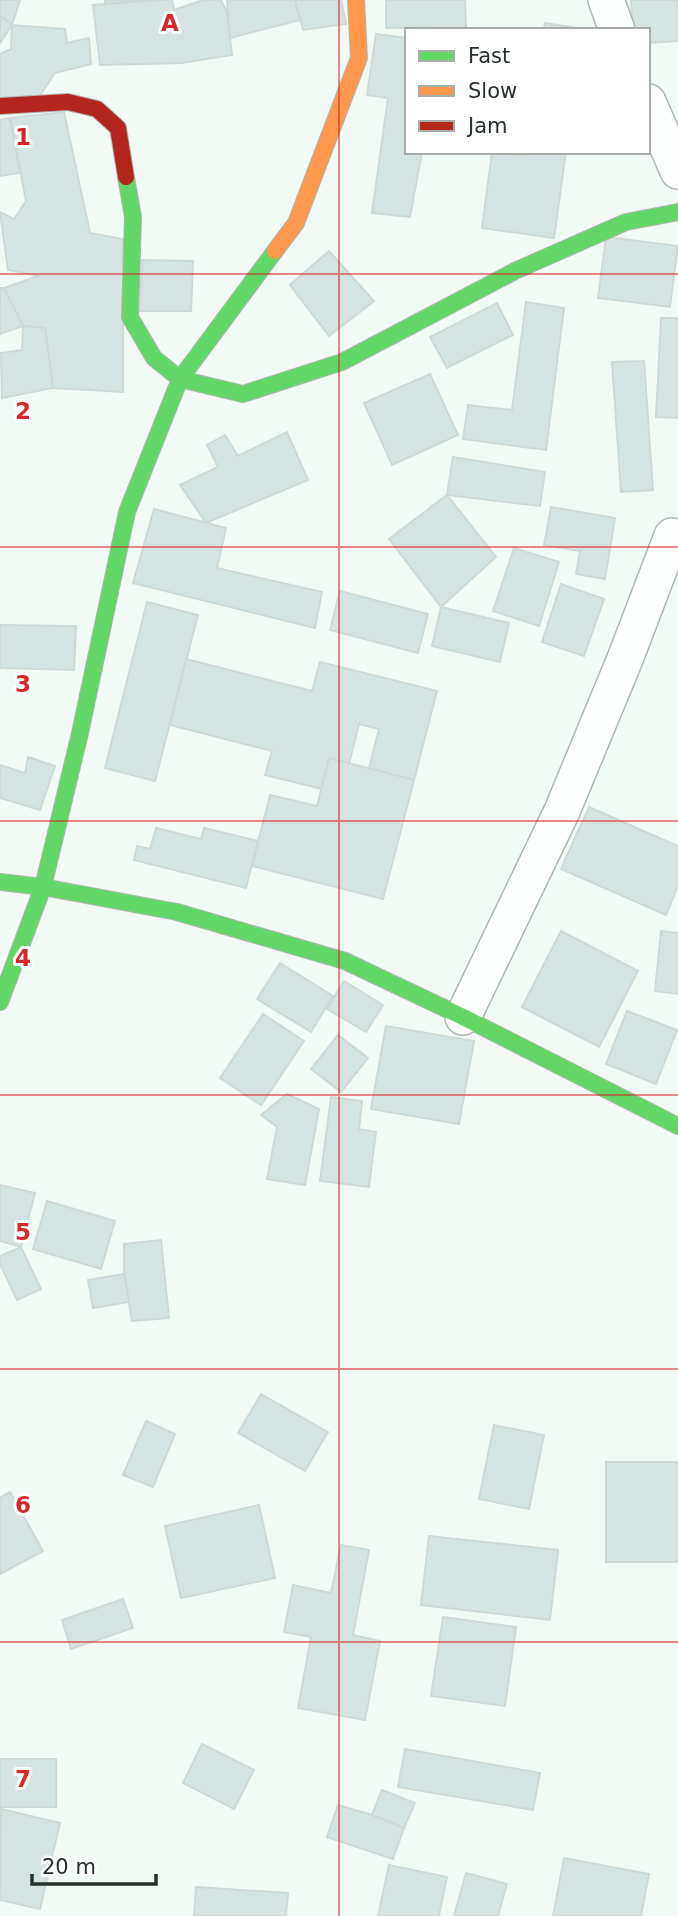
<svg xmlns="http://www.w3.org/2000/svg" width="678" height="1916" font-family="'DejaVu Sans',sans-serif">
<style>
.building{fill:#d5e4e2;stroke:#ced8d6;stroke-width:2}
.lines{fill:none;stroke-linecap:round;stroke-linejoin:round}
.street-casing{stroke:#afb7b3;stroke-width:38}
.fast-casing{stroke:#afb7b3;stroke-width:18}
.slow-casing{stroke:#afb7b3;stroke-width:18}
.jam-casing{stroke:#afb7b3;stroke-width:18}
.street{stroke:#fdfefe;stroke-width:35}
.fast{stroke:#63d668;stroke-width:16}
.slow{stroke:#ff974d;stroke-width:16}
.jam{stroke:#b3261e;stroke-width:16}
.grid{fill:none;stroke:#d62828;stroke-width:2;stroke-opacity:0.55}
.grid-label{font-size:23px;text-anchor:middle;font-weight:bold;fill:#d62828;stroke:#fff;stroke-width:6;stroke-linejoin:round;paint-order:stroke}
</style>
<rect width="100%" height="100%" fill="#f2faf6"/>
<g class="building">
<path d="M0,0H20L12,25L0,16Z"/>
<path d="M105,0H160L105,4Z"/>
<path d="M160,0H172L174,10L203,0H221L227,12L232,55L182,63L100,65L93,5Z"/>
<path d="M227,0H295L300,20L230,38Z"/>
<path d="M295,0H341L346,24L303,30Z"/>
<path d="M386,0H465L466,27L386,28Z"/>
<path d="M631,0H678V41L648,43V30H633Z"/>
<path d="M0,16L12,25L0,43Z"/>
<path d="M545,23L590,30H544Z"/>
<path d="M12,25L65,29L67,43L89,38L91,64L55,73L39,97L0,99V54L11,49Z"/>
<path d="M376,34L407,38V152H422L410,217L372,213L388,98L367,95Z"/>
<path d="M64,112L90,233L123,239V392L53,388L45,328L23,326L4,288L38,276L8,270L0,212L14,219L26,201L10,118Z"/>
<path d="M10,118L20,173L0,176V120Z"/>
<path d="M492,152L524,155V152H566L554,238L482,228Z"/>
<path d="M606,237L678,246L670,307L598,298Z"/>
<path d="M329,251L374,301L329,336L290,285Z"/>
<path d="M142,260L193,261L191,311H140Z"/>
<path d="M0,288H4L23,326L0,334Z"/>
<path d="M526,302L564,308L546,450L463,439L468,405L512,410Z"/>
<path d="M497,303L513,335L447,368L430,337Z"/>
<path d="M661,318H678V418L656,417Z"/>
<path d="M23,326L45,328L53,388L2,398L1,353L22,350Z"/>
<path d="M644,361L653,490L621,492L612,362Z"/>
<path d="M430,374L458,435L392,465L364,403Z"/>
<path d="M287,432L308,480L206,523L180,485L218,467L207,445L225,435L238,456Z"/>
<path d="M453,457L545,472L540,506L447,495Z"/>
<path d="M447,495L496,557L441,607L389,539Z"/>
<path d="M551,507L615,518L605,579L576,574L580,551L544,545Z"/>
<path d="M154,509L226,528L217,568L322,592L315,628L133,583Z"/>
<path d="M514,548L559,562L539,626L493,611Z"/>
<path d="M561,584L604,599L584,656L542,642Z"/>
<path d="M340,591L428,614L418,653L330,630Z"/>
<path d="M147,602L198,615L155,781L105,768Z"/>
<path d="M441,607L509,623L500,662L432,646Z"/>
<path d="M0,625L76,626L74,670L0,668Z"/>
<path d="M186,659L312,691L320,662L437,691L414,780L369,769L379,729L359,724L349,764L329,758L322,789L265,775L272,751L170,725Z"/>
<path d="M28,757L55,766L40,810L0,798V765L25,773Z"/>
<path d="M329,758L414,780L383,899L252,866L270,795L317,806Z"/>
<path d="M589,807L678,846V886L666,915L561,869Z"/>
<path d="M156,828L201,839L204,828L258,841L246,888L134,860L137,846L150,849Z"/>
<path d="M561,931L638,971L599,1047L522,1007Z"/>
<path d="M661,931L678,933V994L655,991Z"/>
<path d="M280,963L333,996L311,1032L257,999Z"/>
<path d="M344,981L383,1005L366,1032L327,1009Z"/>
<path d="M627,1011L677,1030L656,1084L606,1064Z"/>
<path d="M263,1014L304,1041L261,1105L220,1078Z"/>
<path d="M386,1026L474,1041L459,1124L371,1109Z"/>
<path d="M338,1035L368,1058L341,1092L311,1069Z"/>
<path d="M287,1094L319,1109L305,1185L267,1179L277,1127L261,1115Z"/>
<path d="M331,1097L362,1101L359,1129L376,1132L369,1187L320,1181Z"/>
<path d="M0,1185L35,1193L21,1247L0,1241Z"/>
<path d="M47,1201L115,1221L101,1269L33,1249Z"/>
<path d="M161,1240L169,1318L132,1321L124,1274V1244Z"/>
<path d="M21,1247L41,1289L17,1300L0,1264V1256Z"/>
<path d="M124,1274L129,1302L93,1308L88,1280Z"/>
<path d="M261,1394L328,1432L305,1471L238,1433Z"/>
<path d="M146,1421L175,1434L153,1487L123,1475Z"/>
<path d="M494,1425L544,1435L529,1509L479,1499Z"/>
<rect x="606" y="1462" width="72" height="100"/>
<path d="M10,1492L43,1551L0,1574V1498Z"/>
<path d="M259,1505L275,1578L181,1598L165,1526Z"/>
<path d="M429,1536L558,1550L550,1620L421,1605Z"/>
<path d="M341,1545L369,1550L353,1635L380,1641L365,1720L298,1708L311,1637L284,1632L293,1585L331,1593Z"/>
<path d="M123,1599L133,1628L71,1649L62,1620Z"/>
<path d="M443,1617L516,1627L505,1706L431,1696Z"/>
<path d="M202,1744L254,1770L234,1809L183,1783Z"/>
<path d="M405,1749L540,1773L533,1810L398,1787Z"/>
<rect x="0" y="1759" width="56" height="48"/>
<path d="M382,1790L415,1803L404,1828L372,1815Z"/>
<path d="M338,1805L372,1815L404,1828L393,1859L327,1837Z"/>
<path d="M1,1809L60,1823L40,1909L0,1900Z"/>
<path d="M564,1858L649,1874L641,1916H553Z"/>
<path d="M389,1865L447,1877L439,1916H378Z"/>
<path d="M466,1873L507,1884L498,1916H454Z"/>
<path d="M196,1887L288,1893L286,1916H194Z"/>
</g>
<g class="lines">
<defs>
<g id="street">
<path d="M606,0L617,30"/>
<path d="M648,102L678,171"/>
<path d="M463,1017L562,811L625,659L672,536"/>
</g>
<g id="fast">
<path d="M126,177L133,217L130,317L154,358L180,379L243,394L342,362L517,270L626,222L678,212"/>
<path d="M0,882L43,887L177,912L345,961L463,1017L678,1126"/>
<path d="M0,1002L43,887L80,733L127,512L180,379L275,251"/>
</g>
<path id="slow" d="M275,251L296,223L359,58L356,0"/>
<path id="jam" d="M0,106L68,102L97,109L118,128L126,177"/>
</defs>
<use href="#street" class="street-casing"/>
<use href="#fast" class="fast-casing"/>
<use href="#slow" class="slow-casing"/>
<use href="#jam" class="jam-casing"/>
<use href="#street" class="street"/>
<use href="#fast" class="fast"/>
<use href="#slow" class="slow"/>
<use href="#jam" class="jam"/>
</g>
<path class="grid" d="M339,0V1916M0,274H678M0,547H678M0,821H678M0,1095H678M0,1369H678M0,1642H678"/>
<g class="grid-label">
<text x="170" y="31">A</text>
<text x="23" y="145">1</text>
<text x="23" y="419">2</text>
<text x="23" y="692">3</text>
<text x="23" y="966">4</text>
<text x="23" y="1240">5</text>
<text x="23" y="1513">6</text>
<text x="23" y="1787">7</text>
</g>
<rect x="405" y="28" width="245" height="126" fill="#ffffff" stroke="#a9adaa" stroke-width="2"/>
<rect x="419" y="51" width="35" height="10" fill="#63d668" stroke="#a9adaa" stroke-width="2"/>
<text x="468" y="63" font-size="21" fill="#27312b">Fast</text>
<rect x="419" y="86" width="35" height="10" fill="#ff974d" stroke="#a9adaa" stroke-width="2"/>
<text x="468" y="98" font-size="21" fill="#27312b">Slow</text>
<rect x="419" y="121" width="35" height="10" fill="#b3261e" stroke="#a9adaa" stroke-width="2"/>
<text x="468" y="133" font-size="21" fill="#27312b">Jam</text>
<path d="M32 1874v10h124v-10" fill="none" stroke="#27312b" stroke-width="3.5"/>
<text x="42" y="1874" font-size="21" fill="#27312b" stroke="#ffffff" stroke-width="5" paint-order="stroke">20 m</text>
</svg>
